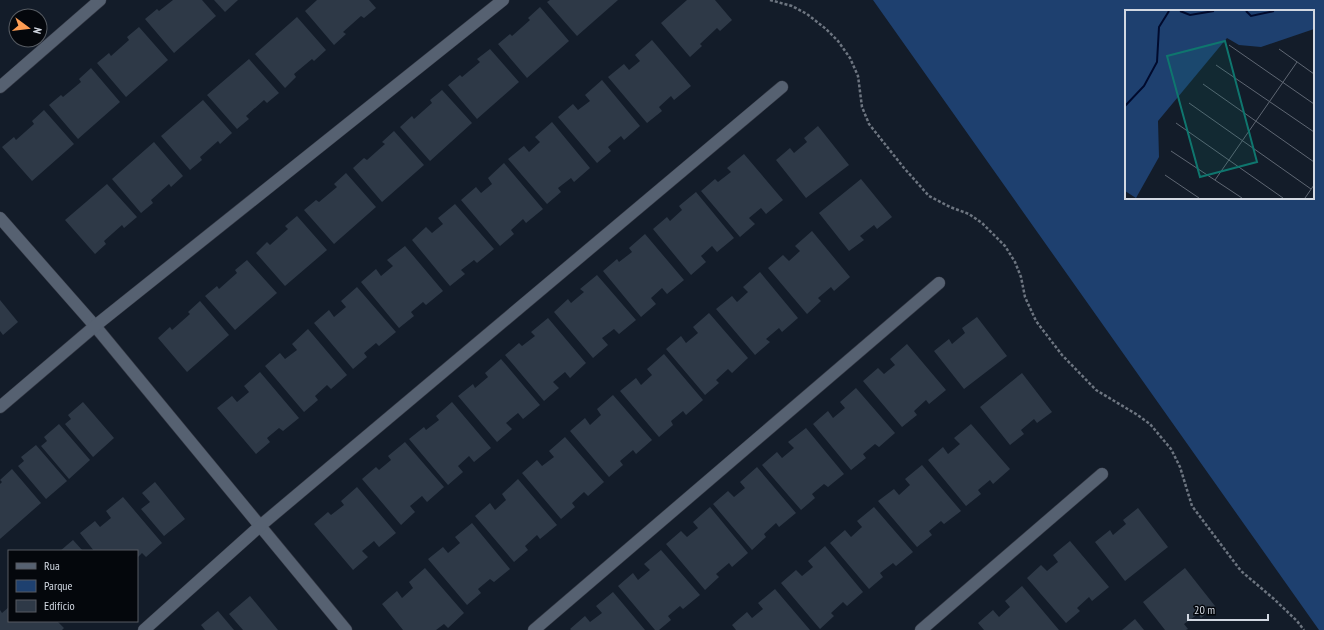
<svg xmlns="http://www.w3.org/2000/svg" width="1324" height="630" font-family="'PT Sans Narrow',sans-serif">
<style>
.green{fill:#1e406f;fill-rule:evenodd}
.building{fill:#2e3947}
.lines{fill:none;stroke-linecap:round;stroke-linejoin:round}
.minor-casing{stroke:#343844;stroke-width:13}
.path{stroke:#6d7580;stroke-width:2.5;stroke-dasharray:3 2;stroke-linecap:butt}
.minor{stroke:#566171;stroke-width:12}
.inset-river{fill:none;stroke:#000a2d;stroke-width:2}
.inset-road{fill:none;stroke:#5f6773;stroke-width:1}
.view{fill:#0f766e;fill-opacity:0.15;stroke:#0f766e;stroke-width:2}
.inset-edge{fill:none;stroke:#d2d8e2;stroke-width:2}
</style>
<rect width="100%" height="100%" fill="#131c29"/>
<path class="green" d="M873,0H1324V630H1319ZM1126,11H1313V198H1126Z"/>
<g class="building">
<path d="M173,0H202L216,16L174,53L145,19L157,9L159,11Z"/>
<path d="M214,0H238L225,12Z"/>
<path d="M317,0H369L376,8L364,18L361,16L343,32L346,34L334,45L305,11Z"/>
<path d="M550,0H618L577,36L547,2Z"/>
<path d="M687,0H715L732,20L720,31L717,28L700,44L702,46L690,57L661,23Z"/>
<path d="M540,7L569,41L527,78L498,44L510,34L512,36L530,20L528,18Z"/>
<path d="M297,17L326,50L314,61L312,59L294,74L296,77L285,88L255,54Z"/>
<path d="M139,27L168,60L126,97L97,63L109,53L111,56L129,40L127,37Z"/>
<path d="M652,40L691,86L674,100L671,96L659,107L662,111L647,123L608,77L624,64L629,70L640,61L635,55Z"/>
<path d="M490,49L519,82L477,119L448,85L460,75L462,77L480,62L477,59Z"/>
<path d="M249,59L279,93L267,103L264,100L246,116L249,119L237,129L207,95Z"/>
<path d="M91,68L120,102L78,139L49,105L61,95L63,97L81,82L79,79Z"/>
<path d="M602,80L640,126L624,140L621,136L608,147L611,151L597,163L558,117L573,104L578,110L590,101L585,95Z"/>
<path d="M442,90L472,123L430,161L400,127L412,116L414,119L432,103L430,100Z"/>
<path d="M203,100L232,133L220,144L218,141L200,157L202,160L190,170L161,136Z"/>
<path d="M44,110L74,144L32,181L2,147L14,137L16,140L34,124L32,121Z"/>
<path d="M552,122L590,168L574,182L571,178L558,188L561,192L547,204L508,159L524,146L529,152L540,142L535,137Z"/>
<path d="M818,126L849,165L806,198L776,160L790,148L794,153L807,142L804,138Z"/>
<path d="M394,131L424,165L382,202L353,168L364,158L367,160L385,144L382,142Z"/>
<path d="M154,142L183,176L171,187L169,184L151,200L153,203L141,213L112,179Z"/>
<path d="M744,154L783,200L766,214L761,208L749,218L755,224L740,237L701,191L715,179L718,182L731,172L727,168Z"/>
<path d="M504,163L543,209L526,223L523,219L511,230L514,234L500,246L461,200L476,187L481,193L492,184L488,178Z"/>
<path d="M346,173L376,207L334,244L304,210L316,200L319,202L337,187L334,184Z"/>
<path d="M861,179L892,217L877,229L874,225L860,236L864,240L849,251L819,213Z"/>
<path d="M107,184L137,217L124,228L122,225L104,241L106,244L95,254L65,220Z"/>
<path d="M696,192L734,238L717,252L712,246L701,256L706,262L691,275L653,229L667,217L670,221L682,210L679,206Z"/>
<path d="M455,204L494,249L477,263L474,260L461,270L465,274L450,286L412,240L426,227L432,233L443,224L438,218Z"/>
<path d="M297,216L327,250L285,286L256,253L267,242L270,245L288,229L285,226Z"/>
<path d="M812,231L850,277L834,291L831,287L818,298L821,301L807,314L768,268L783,255L789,261L800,251L795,246Z"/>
<path d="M645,234L684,280L667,294L662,288L651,298L656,304L641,317L603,271L617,259L619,262L632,252L629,248Z"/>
<path d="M405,246L443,291L426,305L423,302L411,312L414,316L399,328L361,282L376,269L381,276L393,266L387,260Z"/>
<path d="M247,260L277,293L235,330L205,296L217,286L219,289L237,273L235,270Z"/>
<path d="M760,272L798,318L782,332L779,328L766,339L770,342L755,355L716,309L732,296L737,302L748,292L743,287Z"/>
<path d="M597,275L636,320L619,334L614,329L602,338L608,345L593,358L554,312L568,299L571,303L584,292L580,289Z"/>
<path d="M357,287L396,332L379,346L376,343L364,353L367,357L353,369L314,323L329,310L334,317L346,307L341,301Z"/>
<path d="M0,300L18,322L3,335L0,331Z"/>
<path d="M200,301L229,335L187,372L158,338L170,327L172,330L190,314L188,312Z"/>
<path d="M709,313L748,358L732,373L728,369L716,380L719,383L705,395L666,349L681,336L686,343L698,333L693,327Z"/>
<path d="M977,317L1007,356L964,389L934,351L949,339L952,344L965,333L962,328Z"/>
<path d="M548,318L586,363L570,378L565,372L553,382L559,388L544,401L505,355L519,343L522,346L535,336L531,332Z"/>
<path d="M308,329L347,375L331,389L327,385L315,396L318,400L304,412L265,366L280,353L285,359L297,350L292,344Z"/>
<path d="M907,344L946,390L929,404L926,400L914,411L917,415L902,427L863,381L878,368L884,374L895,365L890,359Z"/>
<path d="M664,354L703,400L686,415L683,411L671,421L673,425L659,437L620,391L636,378L641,385L652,375L647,369Z"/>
<path d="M501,359L540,405L523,419L518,413L506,423L512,429L497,442L458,396L473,384L475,388L488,377L485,373Z"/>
<path d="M260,372L299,418L283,431L279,428L267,438L270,442L256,454L217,408L232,396L237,402L249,392L244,386Z"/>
<path d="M1022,373L1052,412L1037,423L1034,419L1021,430L1024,434L1010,445L980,407Z"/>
<path d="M856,388L895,433L879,447L875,444L863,454L866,458L851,470L813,424L828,411L833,418L845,408L840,402Z"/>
<path d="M613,395L652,440L636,454L633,450L620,461L623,465L609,477L570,431L585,418L590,425L601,415L597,409Z"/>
<path d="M83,402L114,438L93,457L65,424L71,419L68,415Z"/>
<path d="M452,402L491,448L474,462L469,456L458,466L463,472L448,485L409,439L424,427L426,430L439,420L436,416Z"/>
<path d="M59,424L90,460L69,479L41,446L47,441L44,437Z"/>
<path d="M971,424L1010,469L993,484L990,480L978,490L981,494L966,506L928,460L943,447L948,454L960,444L954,438Z"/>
<path d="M806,428L844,474L828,487L824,484L812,494L815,498L801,510L762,465L777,452L782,458L794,448L788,442Z"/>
<path d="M565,437L604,482L588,496L584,492L572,503L575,507L561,519L522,473L537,460L542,466L554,457L549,451Z"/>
<path d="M405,442L444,487L427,502L422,496L410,506L415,512L401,525L362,479L376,467L379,470L391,460L388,456Z"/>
<path d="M36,445L67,481L46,499L18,466L24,461L21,457Z"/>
<path d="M922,465L961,511L944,524L941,521L929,531L932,535L917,547L878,501L894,489L899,495L910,485L905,479Z"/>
<path d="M757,467L796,513L779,527L776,523L764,534L766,537L752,550L713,504L728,491L734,497L745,488L740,482Z"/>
<path d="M12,469L41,503L0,539V484L2,482L0,480Z"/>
<path d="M518,479L557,525L540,539L537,535L525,546L528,550L514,562L475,516L490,503L495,510L506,500L502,494Z"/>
<path d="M155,482L185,519L164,536L141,509L150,502L142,493Z"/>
<path d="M357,487L396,533L379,547L374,541L362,551L368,557L353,570L314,524L328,512L331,515L344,505L341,501Z"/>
<path d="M123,497L162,543L146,557L142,553L137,558V551H94L80,533L95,521L100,527L111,518L106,511Z"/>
<path d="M710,507L748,553L732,567L729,563L716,574L719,577L705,590L666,544L681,531L687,537L698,528L693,522Z"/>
<path d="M874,507L913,552L896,566L893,563L880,573L883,577L869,589L830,543L845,530L851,537L862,527L857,521Z"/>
<path d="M1138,508L1168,547L1125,581L1095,542L1110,530L1113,535L1126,524L1123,520Z"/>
<path d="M472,523L510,569L494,582L490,579L478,589L481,593L467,605L428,559L443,547L448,553L460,543L455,537Z"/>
<path d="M73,540L83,551H60Z"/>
<path d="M1070,541L1109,587L1092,601L1089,597L1077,608L1080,611L1066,623L1027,578L1041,565L1047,571L1058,562L1053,555Z"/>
<path d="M825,546L863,592L847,606L843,602L831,613L834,616L820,629L781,583L796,570L802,576L813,567L808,561Z"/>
<path d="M661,550L700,595L683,609L680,606L668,616L671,620L659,630H655L618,586L633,573L638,580L650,570L644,564Z"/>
<path d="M425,568L464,613L448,628L444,624L436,630H403L382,604L397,591L402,598L413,588L409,582Z"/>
<path d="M1185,568L1215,606L1201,618L1198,614L1184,624L1188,629L1186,630H1165L1143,602Z"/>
<path d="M1022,586L1059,630H984L978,623L993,610L999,617L1010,607L1005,601Z"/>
<path d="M775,589L810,630H736L732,625L747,612L752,618L763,609L758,603Z"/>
<path d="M613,592L645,630H571L570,629L585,616L590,622L602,613L596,606Z"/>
<path d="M250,596L278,630H243L229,614Z"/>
<path d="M9,607V621H57L64,628L62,630H0V610L2,613Z"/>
<path d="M218,611L234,630H205L201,625Z"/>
<path d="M1135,619L1144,630H1122Z"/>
</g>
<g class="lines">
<defs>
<g id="minor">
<path d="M0,87L100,0"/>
<path d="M0,218L95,326L346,630"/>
<path d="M0,407L95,326L503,0"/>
<path d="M144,630L260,526L782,87"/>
<path d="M534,630L939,283"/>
<path d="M921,630L1102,474"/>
</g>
</defs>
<use href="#minor" class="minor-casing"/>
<path class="path" d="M770,0L792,6L807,14L826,29L838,41L850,58L858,76L862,107L869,124L904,168L929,196L950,207L969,214L982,223L1005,246L1015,262L1021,277L1025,297L1036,321L1062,355L1096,390L1136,414L1150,424L1171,449L1180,467L1192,506L1241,571L1274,599L1297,621L1304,630"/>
<use href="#minor" class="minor"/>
</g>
<g transform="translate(1125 10)">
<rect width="189" height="189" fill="#131c29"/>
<path d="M0,1H189V19L136,37L114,35L102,28L33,111L34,147L11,188L0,181Z" fill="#1e406f"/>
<path class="inset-river" d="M55,1L65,5L89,1M121,1L126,6L149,1M0,96L19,76L32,52L34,17L44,1"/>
<path class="inset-road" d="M104,35L189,94M154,39L189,64M91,55L189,122M78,74L189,152M64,93L186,179M51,113L158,188M46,141L117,188M40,165L74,188M90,170L172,52M180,188L189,175"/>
<path class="view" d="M100,31L132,152L75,167L42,46Z"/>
<rect width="189" height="189" class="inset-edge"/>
</g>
<rect x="8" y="550" width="130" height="72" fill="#04070c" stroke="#565b62"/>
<rect x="16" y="563" width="20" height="6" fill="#566171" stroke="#565b62"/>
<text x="44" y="570" font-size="12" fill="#d2d8e2">Rua</text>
<rect x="16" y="580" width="20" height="12" fill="#1e406f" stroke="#565b62"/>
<text x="44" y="590" font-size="12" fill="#d2d8e2">Parque</text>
<rect x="16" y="600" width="20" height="12" fill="#2e3947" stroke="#565b62"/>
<text x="44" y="610" font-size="12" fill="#d2d8e2">Edifício</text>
<g transform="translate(28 28) rotate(105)"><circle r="19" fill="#04070c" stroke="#565b62"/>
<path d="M0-3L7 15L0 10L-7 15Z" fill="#fd9d54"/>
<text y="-6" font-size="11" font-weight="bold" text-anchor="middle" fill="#d2d8e2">N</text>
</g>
<path d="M1188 614v6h80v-6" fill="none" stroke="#d2d8e2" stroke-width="2"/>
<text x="1194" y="614" font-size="12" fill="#d2d8e2" stroke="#04070c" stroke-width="3" paint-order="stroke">20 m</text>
</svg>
